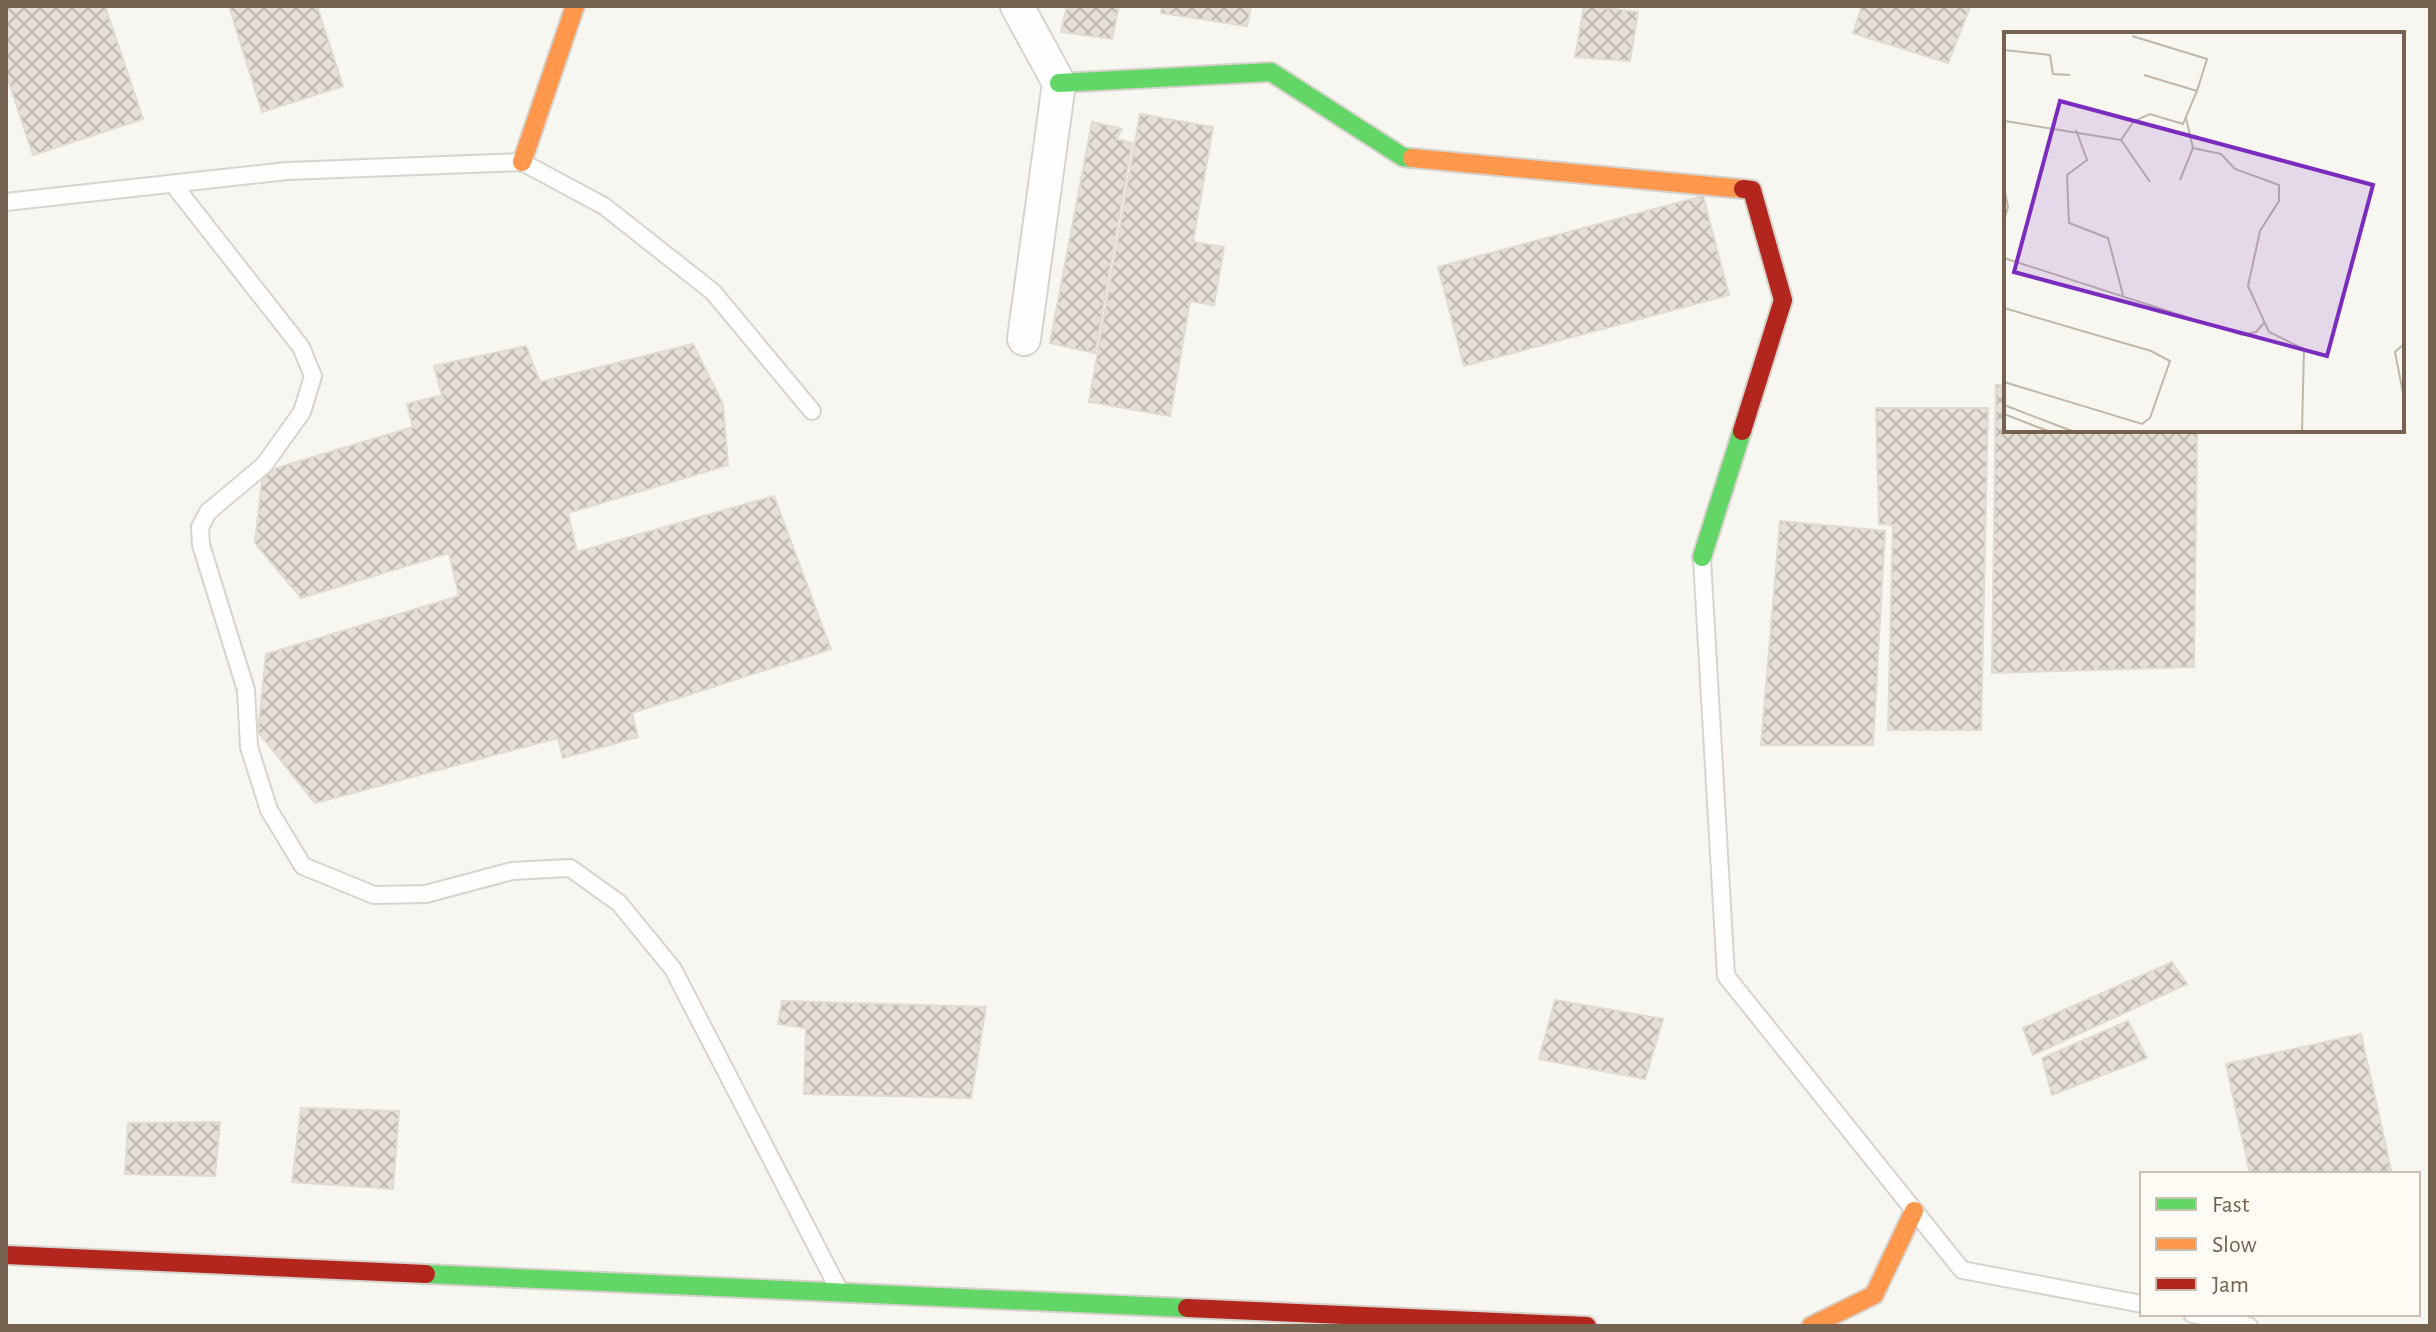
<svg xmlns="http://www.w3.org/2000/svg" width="2436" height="1332" font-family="'Alegreya Sans',sans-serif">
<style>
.building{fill:url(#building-cross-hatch);stroke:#e1dad3;stroke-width:2}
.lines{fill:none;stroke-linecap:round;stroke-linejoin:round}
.lane-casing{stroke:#d8d3ce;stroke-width:20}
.street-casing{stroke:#d8d3ce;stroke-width:36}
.fast-casing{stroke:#d6d2cb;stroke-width:22}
.slow-casing{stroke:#d6d2cb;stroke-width:22}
.jam-casing{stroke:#d6d2cb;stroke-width:22}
.lane{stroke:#fefefd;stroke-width:16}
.street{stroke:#fefefd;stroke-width:32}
.fast{stroke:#63d668;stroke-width:18}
.slow{stroke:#ff974d;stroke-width:18}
.jam{stroke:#b3261e;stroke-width:18}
.inset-road{fill:none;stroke:#c0b7ab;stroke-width:2}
.view{fill:#7b2cbf;fill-opacity:0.15;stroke:#7b2cbf;stroke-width:4}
.inset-edge{fill:none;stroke:#766250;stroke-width:4}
</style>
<defs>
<pattern id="building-cross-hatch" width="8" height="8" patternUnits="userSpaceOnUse" patternTransform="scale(2)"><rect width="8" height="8" fill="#e5dfd7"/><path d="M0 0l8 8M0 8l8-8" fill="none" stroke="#beb8b1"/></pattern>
</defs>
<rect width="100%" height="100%" fill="#f8f6f0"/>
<g class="building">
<path d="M6,6H105L143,119L33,155L6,73Z"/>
<path d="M229,6H317L343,86L262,112Z"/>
<path d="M1067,6H1119L1112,39L1061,32Z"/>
<path d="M1162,6H1251L1247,26L1161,13Z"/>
<path d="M1584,6L1638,12L1630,61L1575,57Z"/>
<path d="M1862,6H1965L1970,7L1948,63L1853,33Z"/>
<path d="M1140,114L1213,127L1193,242L1224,247L1214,305L1190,301L1170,416L1089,402Z"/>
<path d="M1092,122L1122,129L1116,139L1132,143L1095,353L1050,343Z"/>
<path d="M1703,196L1729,295L1464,366L1438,267Z"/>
<path d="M693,344L723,404L728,465L568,513L577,552L774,496L831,649L632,713L638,737L563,758L558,738L315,803L258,732L266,654L459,596L449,553L301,598L255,543L263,472L413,427L407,404L442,395L434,366L526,346L540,382Z"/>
<path d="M1996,385H2006V430H2197L2194,667L1992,673Z"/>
<path d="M1876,408H1988L1981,730H1888L1893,525L1879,524Z"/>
<path d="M1780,521L1885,531L1873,745H1761Z"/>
<path d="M2172,962L2187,984L2033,1055L2023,1028Z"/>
<path d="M1555,1000L1663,1019L1645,1079L1539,1059Z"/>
<path d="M782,1001L986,1007L971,1098L804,1094L806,1028L778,1024Z"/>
<path d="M2128,1021L2147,1058L2052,1095L2042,1058Z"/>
<path d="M2361,1034L2392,1174H2250L2226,1064Z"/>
<path d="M301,1108L399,1111L393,1189L292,1182Z"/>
<path d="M220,1122L215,1176L125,1174L128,1123Z"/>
</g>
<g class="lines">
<defs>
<g id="lane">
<path d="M173,184L301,347L313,376L302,412L264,465L208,512L200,527L201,545L246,690L249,747L269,810L303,866L374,895L426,894L512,871L570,868L619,903L673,969L838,1288"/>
<path d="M6,202L287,171L522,162L604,206L713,292L812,411"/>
<path d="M1702,559L1726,976L1962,1270L2142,1304"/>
<path d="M2192,1314L2249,1326"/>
</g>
<path id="street" d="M1017,6L1059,83L1024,339"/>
<g id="fast">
<path d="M1059,83L1271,72L1403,157L1412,158"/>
<path d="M1702,557L1742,431"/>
<path d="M426,1274L1187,1308"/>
</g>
<g id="slow">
<path d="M1412,158L1743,189"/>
<path d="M522,162L575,6"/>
<path d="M1811,1326L1874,1295L1914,1211"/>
</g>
<g id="jam">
<path d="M1742,431L1783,300L1752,190L1743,189"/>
<path d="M6,1255L426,1274"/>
<path d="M1187,1308L1587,1326"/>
</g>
</defs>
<use href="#lane" class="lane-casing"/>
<use href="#street" class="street-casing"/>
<use href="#fast" class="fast-casing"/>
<use href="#slow" class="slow-casing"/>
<use href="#jam" class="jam-casing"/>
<use href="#lane" class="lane"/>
<use href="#street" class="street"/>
<use href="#fast" class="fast"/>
<use href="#slow" class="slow"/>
<use href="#jam" class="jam"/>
</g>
<g transform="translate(2004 32)">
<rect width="400" height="400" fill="#f8f6f0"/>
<path class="inset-road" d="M128,4L203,27L193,59M0,18L46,23L49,42L66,43M0,25V130M1,89L117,108L146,150M72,98L83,128L63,143L65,191L104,206L119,263M117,108L130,89L146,82L179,92L193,59L140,43M189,116L217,122L231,137L275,153V169L256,199L244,254L265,300L300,317L298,399M176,148L189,116L182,86M0,155L4,175L0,189M0,226L238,303L252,300L260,291M0,276L147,319L166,329L146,386L138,392L0,350M400,312L391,320L400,366M0,373L68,399M0,382L44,399"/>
<path class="view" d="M56,69L369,153L323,324L10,240Z"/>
<rect width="400" height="400" class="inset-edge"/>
</g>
<rect width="2436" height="1332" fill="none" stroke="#766250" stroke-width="16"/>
<rect x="2140" y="1172" width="280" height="144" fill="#fefbf4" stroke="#c8beb2" stroke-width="2"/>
<rect x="2156" y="1198" width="40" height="12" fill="#63d668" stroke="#c8beb2" stroke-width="2"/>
<text x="2212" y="1212" font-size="24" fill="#766250">Fast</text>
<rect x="2156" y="1238" width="40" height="12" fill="#ff974d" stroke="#c8beb2" stroke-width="2"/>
<text x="2212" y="1252" font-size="24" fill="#766250">Slow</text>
<rect x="2156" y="1278" width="40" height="12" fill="#b3261e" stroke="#c8beb2" stroke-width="2"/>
<text x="2212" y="1292" font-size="24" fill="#766250">Jam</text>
</svg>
